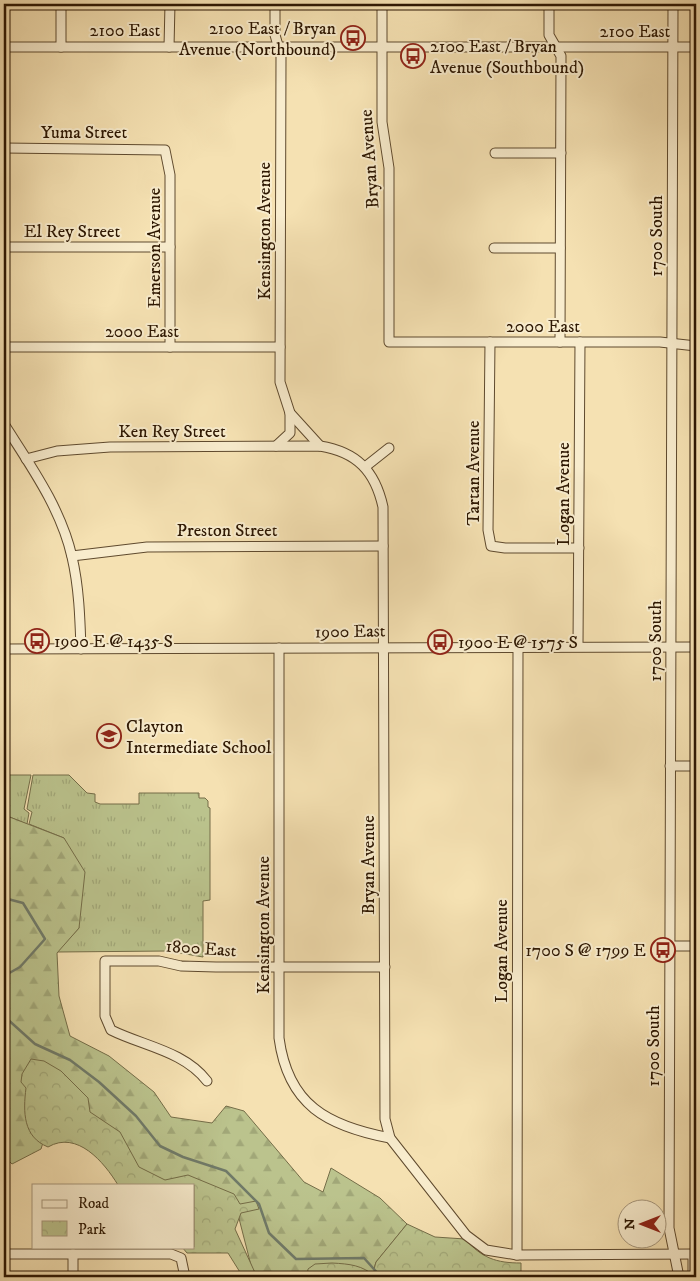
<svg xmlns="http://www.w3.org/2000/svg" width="700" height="1281" font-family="'IM FELL DW Pica',serif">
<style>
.grass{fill:url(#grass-tufts);stroke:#746d48}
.forest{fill:url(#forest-firs);stroke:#746d48}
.park{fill:url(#park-crowns);stroke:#746d48}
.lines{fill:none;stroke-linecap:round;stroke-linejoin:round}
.stream{stroke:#707b6a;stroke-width:2.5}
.minor-casing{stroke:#5f4a2e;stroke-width:11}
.minor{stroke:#f8eccd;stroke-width:9}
.labels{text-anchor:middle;stroke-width:4;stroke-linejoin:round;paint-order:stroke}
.poi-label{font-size:18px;fill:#2d1702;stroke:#f8eccd;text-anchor:start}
.street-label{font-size:18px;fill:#2d1702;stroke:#f8eccd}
</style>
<defs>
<pattern id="grass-tufts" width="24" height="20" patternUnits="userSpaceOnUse" patternTransform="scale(1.25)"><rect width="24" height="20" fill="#bbc38d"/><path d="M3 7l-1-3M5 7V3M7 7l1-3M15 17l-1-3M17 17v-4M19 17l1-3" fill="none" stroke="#a1a778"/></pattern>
<pattern id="forest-firs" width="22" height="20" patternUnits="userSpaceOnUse" patternTransform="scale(1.25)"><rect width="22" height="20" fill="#bbc38d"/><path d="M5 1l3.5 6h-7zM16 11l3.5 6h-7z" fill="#a1a778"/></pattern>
<pattern id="park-crowns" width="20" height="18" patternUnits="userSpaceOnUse" patternTransform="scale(1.25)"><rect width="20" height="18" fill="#bbc38d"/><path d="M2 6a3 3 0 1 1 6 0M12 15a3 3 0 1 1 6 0" fill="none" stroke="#a1a778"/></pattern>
</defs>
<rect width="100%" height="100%" fill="#f5e1b2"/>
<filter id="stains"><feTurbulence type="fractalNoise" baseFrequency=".004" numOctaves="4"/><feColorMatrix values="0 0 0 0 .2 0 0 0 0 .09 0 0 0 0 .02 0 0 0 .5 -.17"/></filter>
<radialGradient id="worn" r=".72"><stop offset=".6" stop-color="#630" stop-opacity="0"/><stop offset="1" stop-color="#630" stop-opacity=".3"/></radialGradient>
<g class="grass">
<path d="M8,775H31L24,809L29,813L27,824L7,816Z"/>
<path d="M33,775H69L87,793L95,794V802L100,804H139V793H199V798H205L208,801V807L210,808V900L203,901V957L169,951L57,952L79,928L64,838L29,824L32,812L27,809Z"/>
</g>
<path class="forest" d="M7,816L64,838L85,872L79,928L57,953L59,996L70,1036L109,1056L154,1092L171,1117L212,1123L226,1106L244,1111L304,1182L323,1192L331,1168L380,1198L407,1224L376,1262L374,1269L377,1277H254L233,1195L188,1176L163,1182L136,1169L125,1156L46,1133L41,1149L12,1164L4,1156V873L7,872Z"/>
<g class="park">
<path d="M31,1059L44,1061L61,1071L88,1098L90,1112L120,1132L139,1167L165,1180L188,1175L234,1194L240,1204L256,1201L259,1209L241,1213L235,1229L257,1277H243L228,1253H187L182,1247H194V1185H118C104,1162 77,1130 48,1147C23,1137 23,1112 26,1088L21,1082L22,1074Z"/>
<path d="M407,1224L435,1237L465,1239C482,1258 496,1263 521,1263V1277H377L374,1269L376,1262Z"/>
<path d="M332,1263C350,1264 362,1265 376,1277H307L308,1269L315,1264Z"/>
</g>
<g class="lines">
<g class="stream">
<path d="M4,898L23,903L45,939L20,967L4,976"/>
<path d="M4,1016L35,1044L70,1060L99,1082L136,1116L160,1146L183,1157L226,1171L259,1204L269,1233L296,1259L364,1258L381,1277"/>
</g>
<defs>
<g id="minor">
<path d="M275,4V35L281,56L280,382L290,413L320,446"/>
<path d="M382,4V122L389,168V342H660L696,346"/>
<path d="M549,4V35L561,56L560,342"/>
<path d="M673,4L669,1228L679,1277"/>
<path d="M4,47H696"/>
<path d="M61,47V4"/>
<path d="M169,47L170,4"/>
<path d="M4,148L165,150L170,175V347"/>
<path d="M495,153H561"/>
<path d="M4,247H170"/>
<path d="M494,248H560"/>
<path d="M490,342L488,530L491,546L505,548H579"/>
<path d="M4,347H280"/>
<path d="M4,424C30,465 61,508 72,557C79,587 80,618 81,649"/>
<path d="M276,446L290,433V413"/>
<path d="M26,459L57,451L110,447L320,446C357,452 375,471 383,507L385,1119L390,1138L466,1235L486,1250L517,1255L696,1254"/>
<path d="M365,467L389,448"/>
<path d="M72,556L147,547L383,546"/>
<path d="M578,646L580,342"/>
<path d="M279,648V1038C288,1105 327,1126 390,1138"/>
<path d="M4,649L696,647"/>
<path d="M670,766H696"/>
<path d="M670,946H696"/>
<path d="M207,1081C184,1051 143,1046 111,1030L105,1016V961H159L181,966L216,967H385"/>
<path d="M4,1254H171L181,1258L185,1277"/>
<path d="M517,1255L518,646"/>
<path d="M73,1277V1254"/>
<path d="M693,1277V1254"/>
</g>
</defs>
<use href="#minor" class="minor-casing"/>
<use href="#minor" class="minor"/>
</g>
<defs>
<symbol id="bus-ring" viewBox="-11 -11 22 22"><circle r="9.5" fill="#f8eccd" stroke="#8f2418" stroke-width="1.5"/><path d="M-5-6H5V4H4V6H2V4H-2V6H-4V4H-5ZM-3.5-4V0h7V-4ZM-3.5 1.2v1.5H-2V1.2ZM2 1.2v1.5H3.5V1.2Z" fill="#8f2418"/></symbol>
<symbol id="school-ring" viewBox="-11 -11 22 22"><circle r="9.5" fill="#f8eccd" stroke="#8f2418" stroke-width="1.5"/><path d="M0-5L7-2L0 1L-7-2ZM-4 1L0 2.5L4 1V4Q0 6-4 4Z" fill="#8f2418"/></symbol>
</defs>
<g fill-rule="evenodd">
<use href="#bus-ring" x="339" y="24" width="28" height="28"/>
<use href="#bus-ring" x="399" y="42" width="28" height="28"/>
<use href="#bus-ring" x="23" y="627" width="28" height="28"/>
<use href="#bus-ring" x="426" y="628" width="28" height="28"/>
<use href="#school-ring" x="95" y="722" width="28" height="28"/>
<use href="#bus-ring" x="649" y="936" width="28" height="28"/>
</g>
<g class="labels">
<g class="poi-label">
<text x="336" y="34" text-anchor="end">2100 East / Bryan<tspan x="336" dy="21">Avenue (Northbound)</tspan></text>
<text x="430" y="52">2100 East / Bryan<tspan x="430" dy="21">Avenue (Southbound)</tspan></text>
<text x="54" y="647">1900 E @ 1435 S</text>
<text x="458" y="648">1900 E @ 1575 S</text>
<text x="126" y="732">Clayton<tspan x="126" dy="21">Intermediate School</tspan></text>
<text x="646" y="956" text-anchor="end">1700 S @ 1799 E</text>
</g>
<g class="street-label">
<text x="125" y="36">2100 East</text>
<text x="635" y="37">2100 East</text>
<text x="84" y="138">Yuma Street</text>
<text transform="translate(369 159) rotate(-94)" y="6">Bryan Avenue</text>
<text x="72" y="237">El Rey Street</text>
<text transform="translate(264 231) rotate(-90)" y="6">Kensington Avenue</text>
<text transform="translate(656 236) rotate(-90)" y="6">1700 South</text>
<text transform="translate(154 248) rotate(-90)" y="6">Emerson Avenue</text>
<text x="543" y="332">2000 East</text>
<text x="142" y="337">2000 East</text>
<text x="172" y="437">Ken Rey Street</text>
<text transform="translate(473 473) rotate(-90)" y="6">Tartan Avenue</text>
<text transform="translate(563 494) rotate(-90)" y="6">Logan Avenue</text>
<text x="227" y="536">Preston Street</text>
<text transform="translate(350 631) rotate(-1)" y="6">1900 East</text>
<text transform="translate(655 641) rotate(-90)" y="6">1700 South</text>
<text transform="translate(368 865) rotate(-90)" y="6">Bryan Avenue</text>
<text transform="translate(263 925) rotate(-90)" y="6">Kensington Avenue</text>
<text transform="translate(201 948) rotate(4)" y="6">1800 East</text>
<text transform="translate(501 951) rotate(-90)" y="6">Logan Avenue</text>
<text transform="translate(653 1046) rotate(-90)" y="6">1700 South</text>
</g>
</g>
<rect width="700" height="1281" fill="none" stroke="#f5e1b2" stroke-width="20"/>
<rect x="5" y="5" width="690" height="1271" fill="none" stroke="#2d1702" stroke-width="2.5"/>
<rect x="10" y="10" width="680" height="1261" fill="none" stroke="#2d1702"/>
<rect x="32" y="1184" width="162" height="65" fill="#f8eccd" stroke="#a7977c"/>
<rect x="42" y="1200" width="25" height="8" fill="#f8eccd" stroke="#a7977c"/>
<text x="78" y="1208" font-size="15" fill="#2d1702">Road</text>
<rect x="42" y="1221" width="25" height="15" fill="url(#park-crowns)" stroke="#a7977c"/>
<text x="78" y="1234" font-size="15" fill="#2d1702">Park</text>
<g transform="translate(642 1224) rotate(270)"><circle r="24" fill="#f8eccd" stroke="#a7977c"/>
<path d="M0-4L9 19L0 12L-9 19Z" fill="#8f2418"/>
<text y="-8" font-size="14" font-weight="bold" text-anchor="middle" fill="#2d1702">N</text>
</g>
<rect width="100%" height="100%" filter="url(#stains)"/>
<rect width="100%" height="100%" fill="url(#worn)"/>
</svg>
